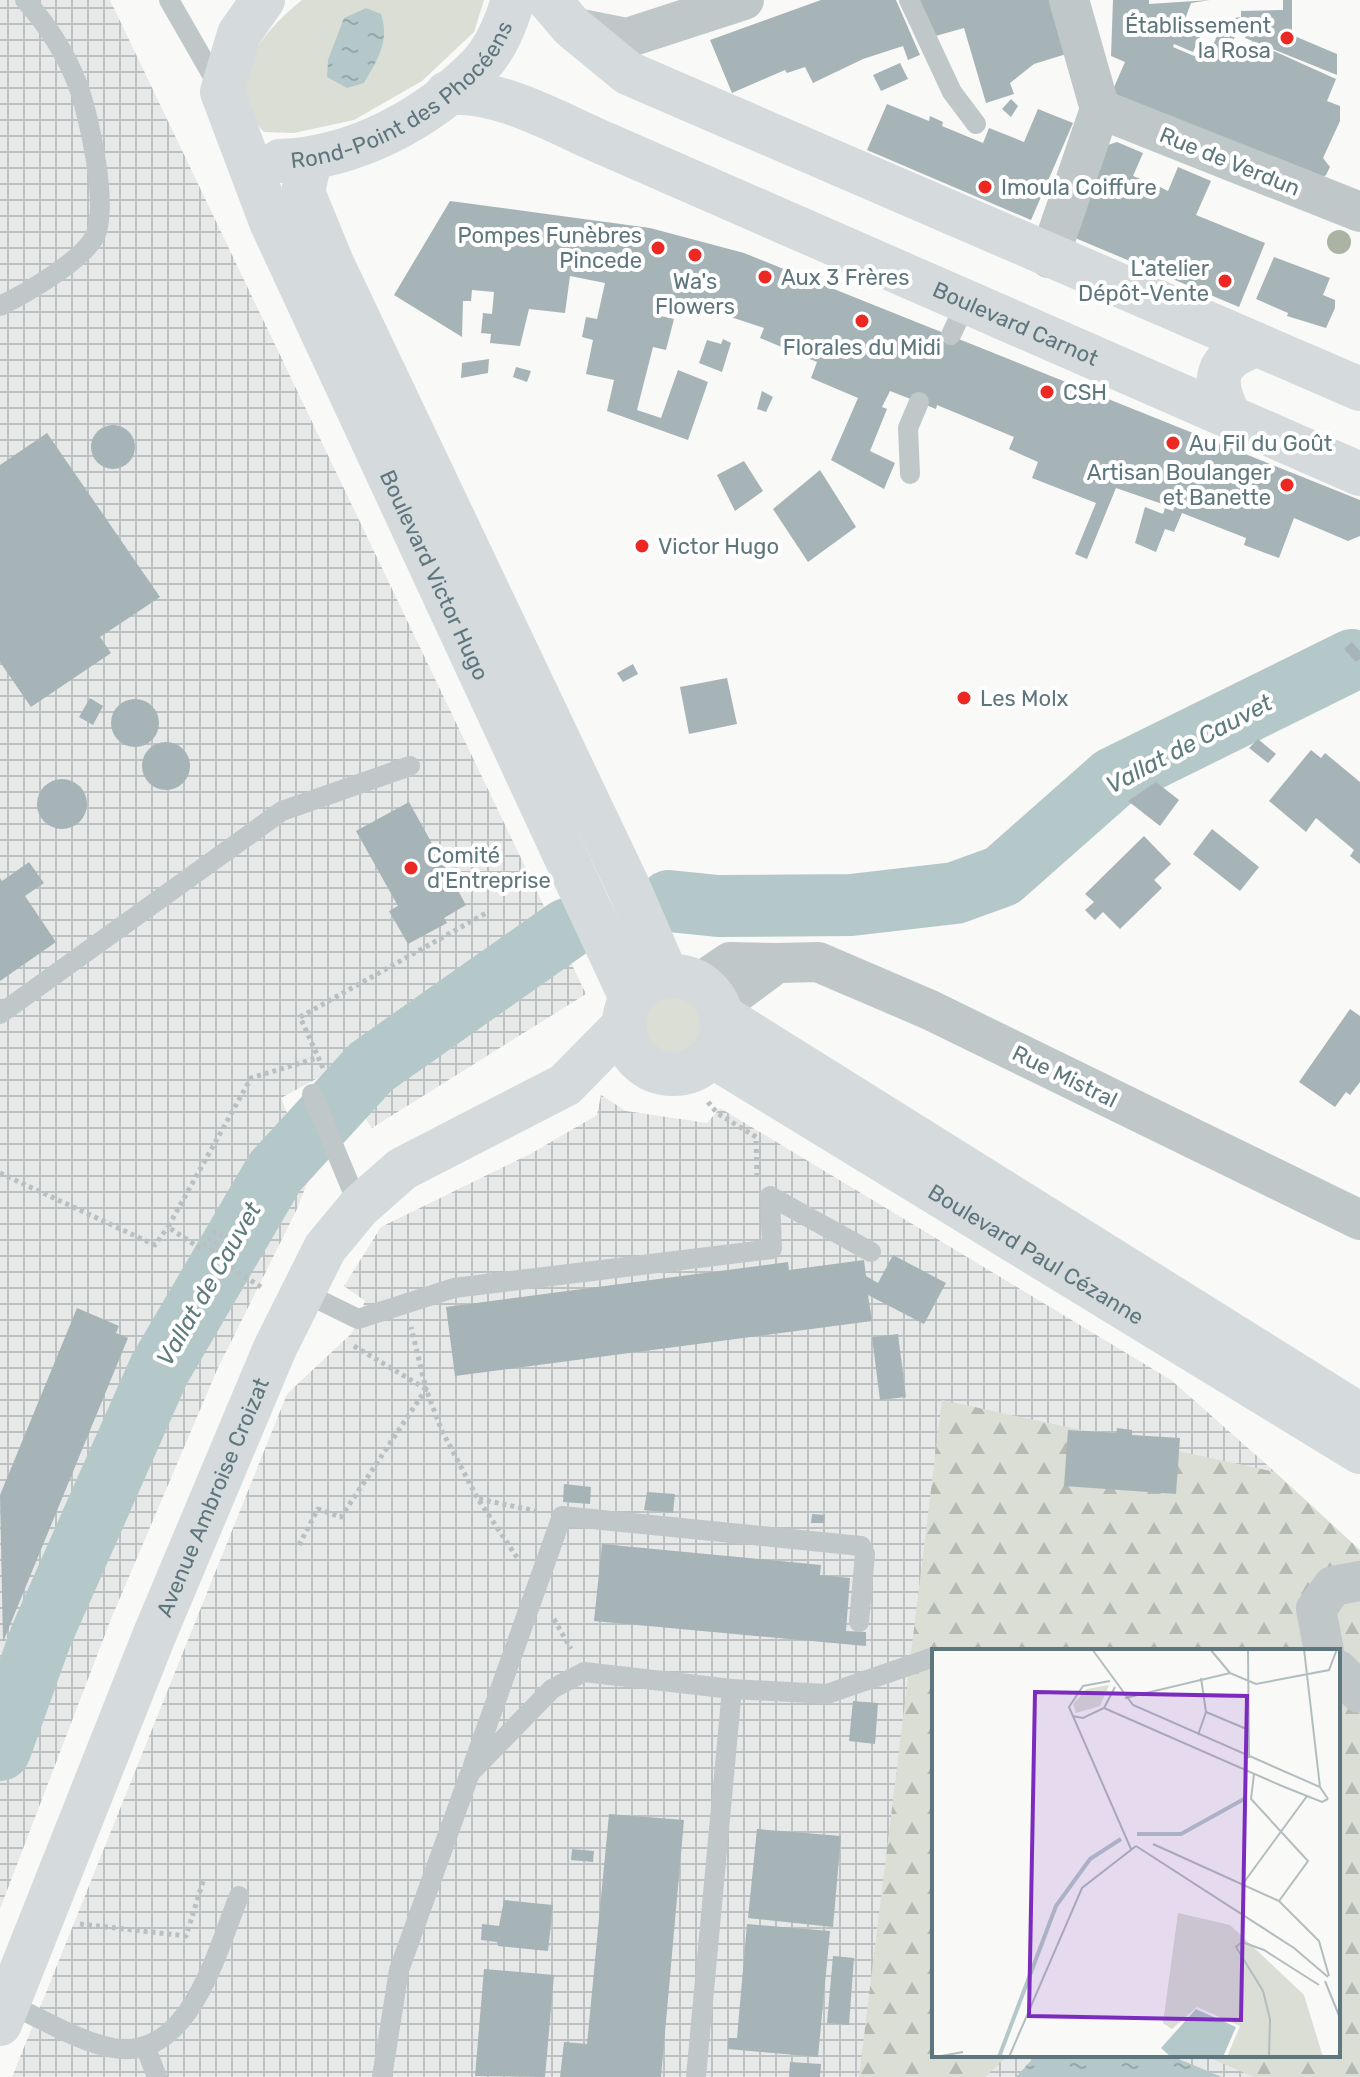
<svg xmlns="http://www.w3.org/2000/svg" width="1360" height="2077" font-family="Rubik,sans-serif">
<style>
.industrial{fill:url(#industrial-grid)}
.grass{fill:#daded5}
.forest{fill:url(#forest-firs)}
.water{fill:url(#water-ripples)}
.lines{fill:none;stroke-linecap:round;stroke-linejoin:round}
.river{stroke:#b5c8c9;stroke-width:62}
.building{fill:#a6b4b7}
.path{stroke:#babfc1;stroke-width:5;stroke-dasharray:4 4;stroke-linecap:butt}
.lane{stroke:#c0c7c9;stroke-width:20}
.street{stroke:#c0c7c9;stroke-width:40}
.secondary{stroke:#d5dbdd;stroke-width:44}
.tree{fill:#abb3a5}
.poi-dot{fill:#ed2823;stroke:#fff;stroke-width:3}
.labels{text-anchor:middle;stroke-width:8;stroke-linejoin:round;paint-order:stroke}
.poi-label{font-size:22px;fill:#5e767d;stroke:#fff;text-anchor:start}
.street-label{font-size:22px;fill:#5e767d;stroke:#fff}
.water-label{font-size:24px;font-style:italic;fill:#5e7b7d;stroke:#fff}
.inset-river{fill:none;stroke:#b5c8c9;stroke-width:4}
.inset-road{fill:none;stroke:#b2bdbf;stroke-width:2}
.view{fill:#7b2cbf;fill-opacity:0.15;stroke:#7b2cbf;stroke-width:4}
.inset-edge{fill:none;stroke:#5e767d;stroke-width:4}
</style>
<defs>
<pattern id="industrial-grid" width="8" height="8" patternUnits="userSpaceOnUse" patternTransform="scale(2)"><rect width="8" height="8" fill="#e7e9e8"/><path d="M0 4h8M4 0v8" fill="none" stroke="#bec1c1"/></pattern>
<pattern id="forest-firs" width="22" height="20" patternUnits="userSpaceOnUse" patternTransform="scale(2)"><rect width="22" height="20" fill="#daded5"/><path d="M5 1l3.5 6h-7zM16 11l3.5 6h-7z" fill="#b4b9b2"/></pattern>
<pattern id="water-ripples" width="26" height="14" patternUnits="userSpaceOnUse" patternTransform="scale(2)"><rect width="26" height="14" fill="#b5c8c9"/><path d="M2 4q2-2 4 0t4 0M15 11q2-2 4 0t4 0" fill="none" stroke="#96a7a8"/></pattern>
</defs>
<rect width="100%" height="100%" fill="#f9f9f7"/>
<g class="industrial">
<path d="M0,0H110L586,994L372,1128L331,1071L281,1098L311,1173L297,1209L217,1370L111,1619L0,1909Z"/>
<path d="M601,1095L626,1111L707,1123L720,1108L1171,1380L1275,1472L1260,1634L934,1651V2055H1338L1360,2077H12L287,1394L352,1333L365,1301L344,1286L381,1227L532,1153L597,1115Z"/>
</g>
<g class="grass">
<path d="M302,0H484L474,32L422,81L354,120L294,133L264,132C259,126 251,120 247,113C227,70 272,24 302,0Z"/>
<circle cx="676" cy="1024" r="35"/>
</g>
<path class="forest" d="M942,1400L1275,1472L1360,1550V2077H1254L1203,2055H1338V1651H934V2055H1009L985,2077H859Z"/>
<g class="water">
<path d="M366,8L381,14C390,41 378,59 364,83L347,88L327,77L328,60L344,18Z"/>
<path d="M1036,2055H1169L1222,2077H1016Z"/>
</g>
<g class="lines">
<g class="river">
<path d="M669,901L718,906L851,905L955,893L1002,876L1113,778L1352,660"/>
<path d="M0,1750L41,1636L159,1370L275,1172L371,1067L567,929"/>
</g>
</g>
<g class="building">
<path d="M821,0H896L920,55L908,60L903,46L863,59L813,83L805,67L787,73L785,70L732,93L710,40Z"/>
<path d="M916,0H1060L1076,51L1034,64L1010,83L1014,94L986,103L964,28L932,37Z"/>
<path d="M1113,0H1149V4L1210,0L1191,3L1184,22L1203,30L1193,52L1174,44L1173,47L1206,61L1221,27L1236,34L1227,55L1244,62L1252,41L1336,79L1327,101L1340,106V121L1323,158L1330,167L1326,175L1323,177L1111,94L1125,62L1111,56Z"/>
<path d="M1283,0H1292V35L1337,54V75L1245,38L1243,29L1235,30L1234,18L1241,17V11L1283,10Z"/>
<path d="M900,63L908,79L881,91L873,75Z"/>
<path d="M1011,99L1018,106L1011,117L1002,109Z"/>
<path d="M887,104L929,121L930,116L943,122L942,126L983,143L989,128L1024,142L1038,109L1073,123L1031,220L867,150Z"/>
<path d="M1117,142L1143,153L1133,176L1156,185L1168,191L1178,167L1211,181L1196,215L1265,243L1239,307L1068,235L1105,146Z"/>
<path d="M450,201L650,228L744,253L1360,500V536L1348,541L1294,518L1279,558L1244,545L1246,538L1182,513L1174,532L1165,529L1156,552L1135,543L1145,507L1163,514L1165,508L1173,511L1174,508L1116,488L1087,559L1075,554L1096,503L1032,478L1038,462L1009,449L1014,437L937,405L936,409L890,391L882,407L887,409L870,451L895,463L884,489L831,460L858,398L811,378L817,362L760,338L764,328L667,296L661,316L674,319L666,350L653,347L637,410L661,418L678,370L708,382L688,440L607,411L614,380L586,374L593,340L582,337L586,317L597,319L605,283L570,276L565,313L529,309L520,346L490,343L491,334L481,333L483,313L492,314L494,292L472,290L471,301H463L462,337L394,295Z"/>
<path d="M1274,257L1330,278L1323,295L1335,300V308L1326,328L1287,316L1288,313L1256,299Z"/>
<path d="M723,339L731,343L722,372L699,363L707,340L721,344Z"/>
<path d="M489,359L488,373L461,378L462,363Z"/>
<path d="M516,367L531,371L527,382L513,377Z"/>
<path d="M762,391L773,397L766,412L757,409Z"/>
<circle cx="113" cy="447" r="22"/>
<path d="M47,433L160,597L100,637L111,653L31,707L0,662V465Z"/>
<path d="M744,461L763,491L735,511L717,475Z"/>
<path d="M820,470L856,527L808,562L773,509Z"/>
<path d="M1352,642L1360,651V659L1356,662L1344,649Z"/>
<path d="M633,664L638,674L623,682L617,673Z"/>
<path d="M727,678L737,724L689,734L680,687Z"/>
<path d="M90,698L103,706L93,725L79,717Z"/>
<circle cx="135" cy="723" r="24"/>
<path d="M1258,739L1276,754L1268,763L1249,748Z"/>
<circle cx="166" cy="766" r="24"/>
<path d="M1311,750L1321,758L1325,753L1360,782V864L1350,856L1354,850L1316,818L1306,832L1269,801Z"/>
<circle cx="62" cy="804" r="25"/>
<path d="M1156,782L1179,800L1160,826L1128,801Z"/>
<path d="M409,802L466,905L444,918L447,923L408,944L389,911L398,906L356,831Z"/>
<path d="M1212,829L1259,867L1240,891L1193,854Z"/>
<path d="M1144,836L1171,864L1154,880L1162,888L1120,929L1103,912L1095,920L1085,910L1094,902L1085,894Z"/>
<path d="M29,862L44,883L25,896L56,942L0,981V878L2,881Z"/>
<path d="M1350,1009L1360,1016V1082L1350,1095L1346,1092L1335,1107L1299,1082Z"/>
<path d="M893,1255L946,1283L924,1324L868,1295L872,1321L455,1376L446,1307L788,1262L789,1270L864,1260L866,1276L878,1283Z"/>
<path d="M77,1308L119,1326L116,1333L128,1338L3,1642L0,1495Z"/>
<path d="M898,1334L906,1397L880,1400L872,1337Z"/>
<path d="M1117,1428L1132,1430V1435L1180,1438L1176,1494L1064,1486L1068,1430L1116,1433Z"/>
<path d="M564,1484L591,1487L590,1504L563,1502Z"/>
<path d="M647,1492L675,1494L673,1513L644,1510Z"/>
<path d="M812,1514L825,1515L824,1523H811Z"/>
<path d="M602,1544L821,1565L820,1575L850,1578L846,1631L866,1632V1646L594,1621Z"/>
<path d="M853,1701L878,1703L875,1744L849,1741Z"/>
<path d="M609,1814L684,1820L661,2077H560L564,2042L587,2044Z"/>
<path d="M757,1829L841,1836L833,1927L748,1918Z"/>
<path d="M572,1849L594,1851L593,1862L571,1860Z"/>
<path d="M504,1900L553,1905L548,1951L498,1946L497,1942L481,1940L482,1924L499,1926Z"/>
<path d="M747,1924L830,1931L818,2057L728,2049V2038H737Z"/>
<path d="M833,1956L854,1958L849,2025L827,2023Z"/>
<path d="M484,1969L554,1975L545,2077L475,2076Z"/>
<path d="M790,2062L821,2064L820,2077H789Z"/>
</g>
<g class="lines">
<g class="path">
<path d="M323,1068L300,1017L488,912"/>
<path d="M708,1102L717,1113L756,1137L757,1175"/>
<path d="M0,1173L155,1245L168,1227"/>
<path d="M261,1287L210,1254L221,1235L215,1232L201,1249L168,1227L251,1078L317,1058"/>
<path d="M354,1346L426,1389L442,1431L478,1499L518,1559"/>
<path d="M479,1499L536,1511"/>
<path d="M299,1545L318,1509L341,1517L426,1389L411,1327"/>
<path d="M554,1619L571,1649"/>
<path d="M80,1924L186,1936L204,1878"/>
</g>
<g class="lane">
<path d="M169,0L219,87"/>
<path d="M909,0L952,92L976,124"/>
<path d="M0,306C25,294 80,262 94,238C110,209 89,114 77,83C66,54 46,23 25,0"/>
<path d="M951,335L967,301"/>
<path d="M910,474L908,428L919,402"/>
<path d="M0,1014L282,811L410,766"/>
<path d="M312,1094L359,1207"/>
<path d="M303,1292L358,1319L454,1288L772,1249L770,1196L871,1252"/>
<path d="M732,1689L827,1694L934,1657"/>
<path d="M473,1765L562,1516L861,1546L865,1554L859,1622"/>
<path d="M6,2003C40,2017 76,2041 113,2048C190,2062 217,1950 239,1896"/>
<path d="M145,2046L157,2077"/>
<path d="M382,2077L399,1970L470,1773L552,1689L584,1672L732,1689L696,2077"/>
</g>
<g class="street">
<path d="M572,27L627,38L744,0"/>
<path d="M1100,109L1360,212"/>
<path d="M1049,258L1100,109L1069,0"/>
<path d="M777,963L818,962L930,1010L1360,1220"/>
<path d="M699,983L730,962L777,963L719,1006"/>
<path d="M1324,1651L1316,1609L1333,1586L1360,1581"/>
<path d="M1338,1670L1360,1693"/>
</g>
<g class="secondary">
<path id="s1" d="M263,0L239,34L222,92L271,222L631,998"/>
<path d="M549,0L572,27L628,73L1360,389"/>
<path id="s2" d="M447,93C502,89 558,124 608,145L1360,474"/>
<path d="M310,160L303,192L332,263L628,886L667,976"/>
<path id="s3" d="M280,161C355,158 428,119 480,65C497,47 506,23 513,0"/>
<path d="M1229,416C1211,377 1215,361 1255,345"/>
<circle cx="673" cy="1025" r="49"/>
<path d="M722,1016L1360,1415"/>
<path id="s4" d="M712,1056L1360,1452"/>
<path id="s5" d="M0,2024L154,1636L275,1348L325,1248L359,1207L402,1169L565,1085L623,1026"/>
</g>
</g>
<circle class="tree" cx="1339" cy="242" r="12"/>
<g class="poi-dot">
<circle cx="1287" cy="38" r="8"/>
<circle cx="985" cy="187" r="8"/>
<circle cx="658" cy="248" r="8"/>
<circle cx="695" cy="255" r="8"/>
<circle cx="765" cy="277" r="8"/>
<circle cx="1225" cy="281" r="8"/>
<circle cx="862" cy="321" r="8"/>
<circle cx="1047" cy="392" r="8"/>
<circle cx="1173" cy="443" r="8"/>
<circle cx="1287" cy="485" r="8"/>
<circle cx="642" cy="546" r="8"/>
<circle cx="964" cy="698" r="8"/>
<circle cx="411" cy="868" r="8"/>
</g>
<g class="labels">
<g class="poi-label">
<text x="1271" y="33" text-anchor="end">Établissement<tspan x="1271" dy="25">la Rosa</tspan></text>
<text x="1001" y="195">Imoula Coiffure</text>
<text x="642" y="243" text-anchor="end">Pompes Funèbres<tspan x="642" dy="25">Pincede</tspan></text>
<text x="1209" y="276" text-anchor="end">L'atelier<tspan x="1209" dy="25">Dépôt-Vente</tspan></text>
<text x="781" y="285">Aux 3 Frères</text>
<text x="695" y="289" text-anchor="middle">Wa's<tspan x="695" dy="25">Flowers</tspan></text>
<text x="862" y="355" text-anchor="middle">Florales du Midi</text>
<text x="1063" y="400">CSH</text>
<text x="1189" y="451">Au Fil du Goût</text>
<text x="1271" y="480" text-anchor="end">Artisan Boulanger<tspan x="1271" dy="25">et Banette</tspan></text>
<text x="658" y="554">Victor Hugo</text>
<text x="980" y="706">Les Molx</text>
<text x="427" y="863">Comité<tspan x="427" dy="25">d'Entreprise</tspan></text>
</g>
<g class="street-label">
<text dy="8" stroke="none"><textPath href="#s3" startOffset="144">Rond-Point des Phocéens</textPath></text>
<text transform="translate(1230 161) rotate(22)" y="8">Rue de Verdun</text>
<text dy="8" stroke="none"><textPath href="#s2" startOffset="616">Boulevard Carnot</textPath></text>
<text dy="8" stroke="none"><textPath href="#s1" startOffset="630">Boulevard Victor Hugo</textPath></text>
<text transform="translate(1065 1076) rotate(26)" y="8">Rue Mistral</text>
<text dy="8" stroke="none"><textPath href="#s4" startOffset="380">Boulevard Paul Cézanne</textPath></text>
<text dy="8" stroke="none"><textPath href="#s5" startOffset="568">Avenue Ambroise Croizat</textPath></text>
</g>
<g class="water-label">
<text transform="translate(1189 744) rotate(-28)" y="8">Vallat de Cauvet</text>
<text transform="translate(209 1284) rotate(-60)" y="8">Vallat de Cauvet</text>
</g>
</g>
<g transform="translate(932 1649)">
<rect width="408" height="408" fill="#f9f9f7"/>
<path d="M177,36L168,57L144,64L141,55L155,40Z" fill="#daded5"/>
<path d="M246,264L298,276L372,346L391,408H295L308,377L265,358L240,380L231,374Z" fill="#daded5"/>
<path d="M264,360L304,378L291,408H239L229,399Z" fill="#b5c8c9"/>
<path class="inset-river" d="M205,185H249L312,150M67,408L124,257L158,210L189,190"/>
<path class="inset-road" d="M160,0L201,56L388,138L396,150M278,0L298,24M316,0L317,109M372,0L388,138M178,32L151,37L137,58L199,200M193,49L298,24L324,35L397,21L405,0M172,59L350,137L390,153L396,150M274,63L317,81M140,67L151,69L172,59L183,38M266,86L274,63L269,29M322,125L319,150L376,212L347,252M221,195L347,252L387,292L397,327M204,197L362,299L396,328M310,236L375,147M393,332L408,369M4,408L31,403M77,408L150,239L204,197M337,408L338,370L331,342L304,298L310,293L332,301L387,336"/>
<path class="view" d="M103,43L315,47L309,371L97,367Z"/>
<rect width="408" height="408" class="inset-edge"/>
</g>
</svg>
